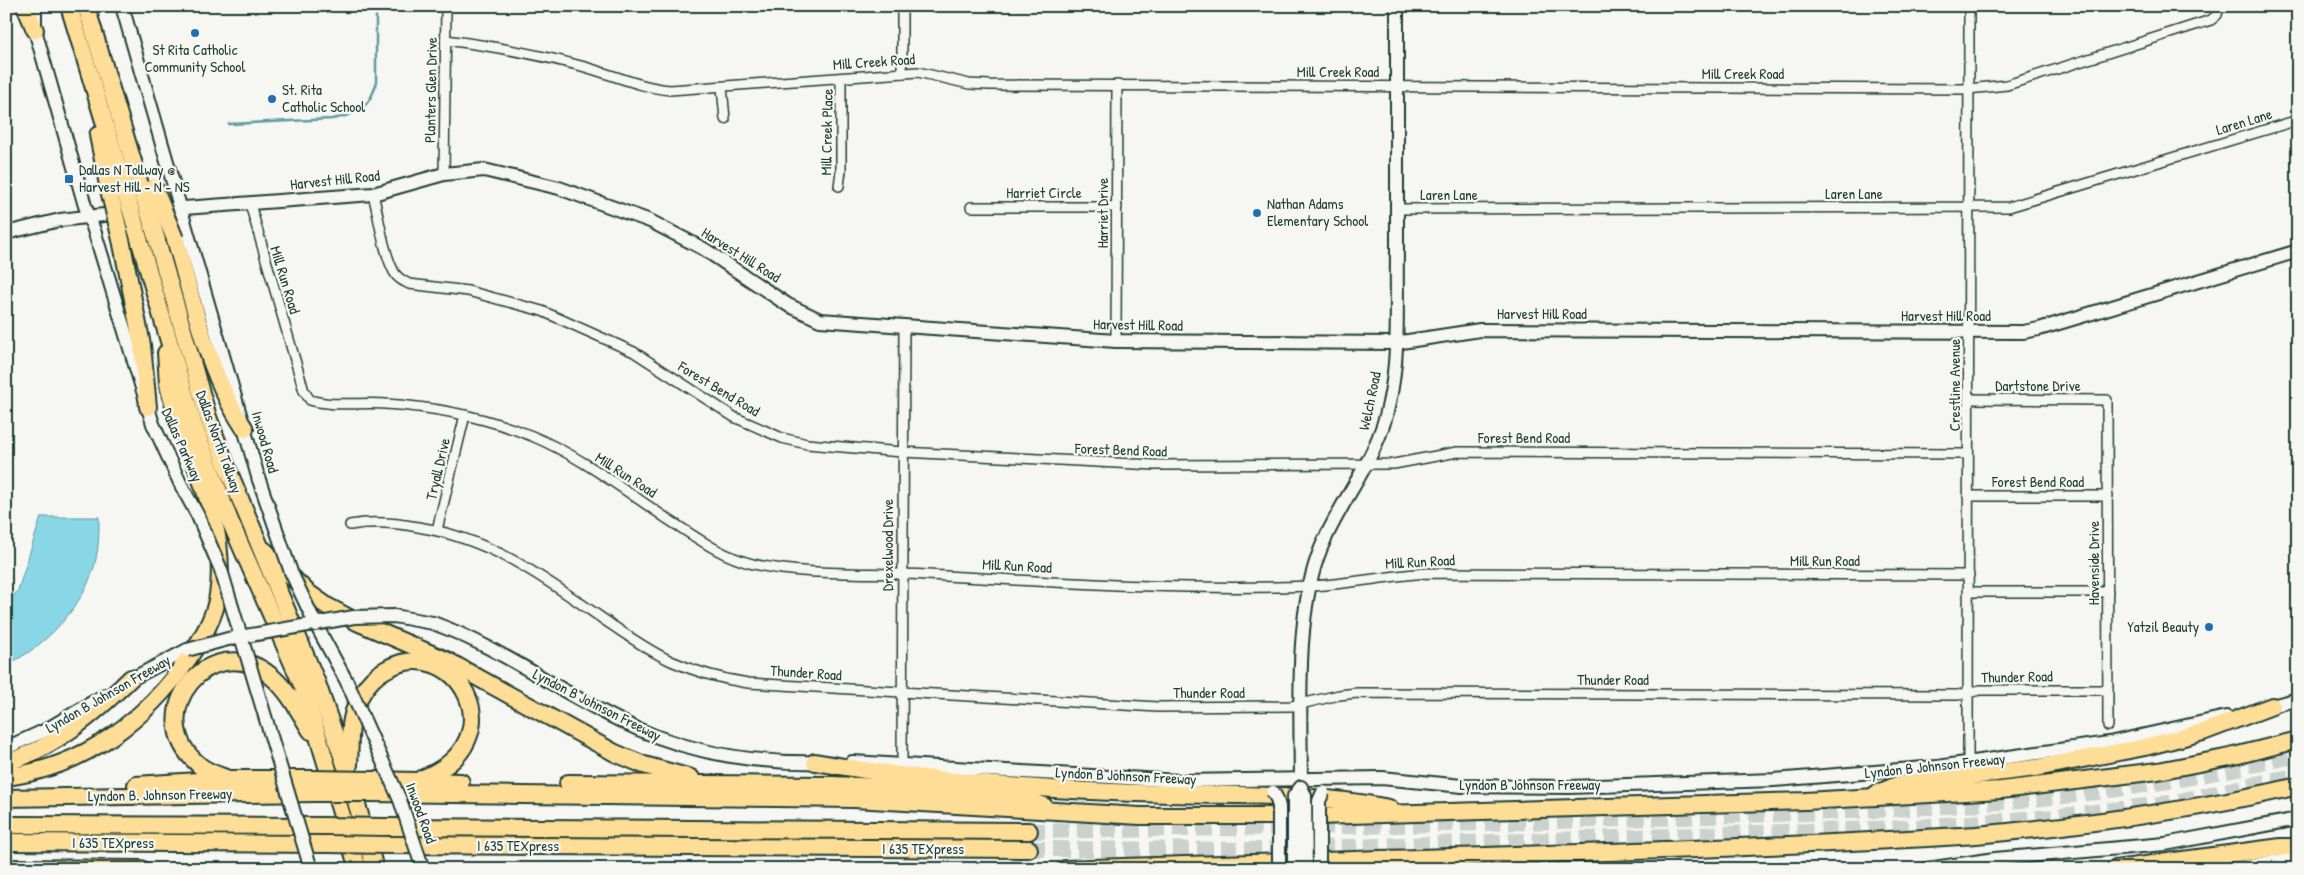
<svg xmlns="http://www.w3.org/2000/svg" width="2304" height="875" font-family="'Patrick Hand',sans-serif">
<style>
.water{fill:#88d6e6;stroke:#5e999f}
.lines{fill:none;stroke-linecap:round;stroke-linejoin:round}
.stream{stroke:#5e999f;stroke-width:2.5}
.highway-tunnel{stroke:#cbd1cc;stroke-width:16;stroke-dasharray:16 8;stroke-linecap:butt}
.street-casing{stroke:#1f3d34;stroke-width:12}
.secondary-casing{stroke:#1f3d34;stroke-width:16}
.highway-casing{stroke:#1f3d34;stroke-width:20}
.street{stroke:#f6f6f2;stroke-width:9}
.secondary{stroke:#f6f6f2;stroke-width:12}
.highway{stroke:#fedd96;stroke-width:16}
.secondary-bridge-casing{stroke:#1f3d34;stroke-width:16;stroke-linecap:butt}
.highway-bridge-casing{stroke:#1f3d34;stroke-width:20;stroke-linecap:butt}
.secondary-bridge{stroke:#f6f6f2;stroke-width:12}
.highway-bridge{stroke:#fedd96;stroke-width:16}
.poi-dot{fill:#1f6fb2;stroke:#f6f6f2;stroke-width:2}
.labels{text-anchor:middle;stroke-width:4.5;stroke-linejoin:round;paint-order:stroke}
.poi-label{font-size:15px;fill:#1f3d34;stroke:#f6f6f2;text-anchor:start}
.street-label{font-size:15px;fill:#1f3d34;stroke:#f6f6f2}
</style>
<rect width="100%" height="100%" fill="#f6f6f2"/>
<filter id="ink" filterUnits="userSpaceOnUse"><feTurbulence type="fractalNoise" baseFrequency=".02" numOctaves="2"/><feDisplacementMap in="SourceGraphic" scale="10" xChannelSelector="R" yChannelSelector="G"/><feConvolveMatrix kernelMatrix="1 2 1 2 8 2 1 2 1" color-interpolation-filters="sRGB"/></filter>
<g filter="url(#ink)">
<path class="water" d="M41,517H99C99,531 99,545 96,559C87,603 46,647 6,665V607L18,590Z"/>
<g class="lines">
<path class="stream" d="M229,124L332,119C356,115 370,108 376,84V6"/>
<g class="highway-tunnel">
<path d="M1029,831C1246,828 1464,825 1681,817C1805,813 1929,810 2052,797C2134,789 2217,773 2298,755"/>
<path d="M1029,849L1261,850L1901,828L2054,817L2170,803L2298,775"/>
</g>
<defs>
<g id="street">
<path d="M446,40C492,46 537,54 581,66C611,74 639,87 670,90L918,72L969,84L989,85L1968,89L2007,85L2211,20L2217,15L2219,6"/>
<path d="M902,73V6"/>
<path d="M722,87L725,119"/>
<path d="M444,174L446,6"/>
<path d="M839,186L841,171V78"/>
<path d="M373,194C379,217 383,251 394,272C397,278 403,281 409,284L468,291L542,311L634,352L734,417L782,438L807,444L902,452L1155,465L1394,464L1457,452L1968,454"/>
<path d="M250,204L304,391L310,400C334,407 360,402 385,404C435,407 485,417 532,436C580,456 623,489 666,518C694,536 720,556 753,564C805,576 872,572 927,575C1054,582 1183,591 1311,586C1349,584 1387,576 1426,573L1969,575"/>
<path d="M971,207H1117"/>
<path d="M1397,209L2009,207L2298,120"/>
<path d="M1116,341L1117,85"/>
<path d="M1968,399L2107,400L2108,726"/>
<path d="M1968,496H2108"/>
<path d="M350,525C372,521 396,523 418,527C492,539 543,577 603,619C625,634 647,650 671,661C696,672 721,679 748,683L1158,707L1292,706L1339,695L1357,693L1958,695L1980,690H2108"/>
<path d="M437,530L465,415"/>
<path d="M1969,592H2108"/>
<path d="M902,764L904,327"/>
<path d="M1968,764L1969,6"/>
</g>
<g id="secondary">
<path d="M35,6V30L85,206L94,230L153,424L181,485"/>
<path d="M122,6L259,480"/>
<path d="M157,210L373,194L444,174L484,170L559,188L650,221L704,249L788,305L820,320L1116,341L1395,343L1480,330L2023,332L2039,329L2298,251"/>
<path d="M6,233L60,220L122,213"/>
<path d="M433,623C505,649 567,698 638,729C695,754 760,764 822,762"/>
<path d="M316,625L347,682"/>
<path d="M124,683L187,650"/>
<path d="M2265,708L2298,699"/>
<path d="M6,748L46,730L105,695"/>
<path d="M852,762L1179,781L1382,778L1462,786L1569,787L1774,780L1937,767L2109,743L2226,717"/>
<path d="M1301,787C1301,716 1294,613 1321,548C1342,497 1378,459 1389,403C1400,355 1396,301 1397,251C1397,170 1397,88 1397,6"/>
<path d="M1927,869L1995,859L2165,844L2298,819"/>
<path d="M2230,869L2285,860L2298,855"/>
</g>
<g id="highway">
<path d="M25,6L35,30"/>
<path d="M69,6L125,190"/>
<path d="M86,6L141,188"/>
<path d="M98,135L109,190"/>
<path d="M175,239C194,303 207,374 245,429"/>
<path d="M157,240L208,417L226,465L317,683L349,776L375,869"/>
<path d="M140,242L193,423L230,521L303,687L358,869"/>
<path d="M122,244L142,345L148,407"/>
<path d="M264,550L307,592L327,606L357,622L446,660L615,753L644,765L691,778"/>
<path d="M815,762C932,783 1052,791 1170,794C1243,796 1317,793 1389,808"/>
<path d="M6,763C56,747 94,714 131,678"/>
<path d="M349,765C350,750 349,734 352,719C356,700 367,680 385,670C454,629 521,740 421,779"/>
<path d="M6,777C84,767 147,720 190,656C202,638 215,617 218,595C221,578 220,559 218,542C212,502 195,465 181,427C177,413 170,398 168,383C167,373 167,363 166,353"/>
<path d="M229,779C218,775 206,772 198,764C140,715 211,626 271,676C289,691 299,712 311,731"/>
<path d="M372,780L461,782"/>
<path d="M568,783L832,785L904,788L1020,798L1044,806"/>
<path d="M136,785L229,779H311"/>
<path d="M370,793L854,799L1140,816H1317L1416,813L1805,801L2001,790L2158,771L2230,757L2298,740"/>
<path d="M1876,794L1897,785L2036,768L2145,747L2203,732L2272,706"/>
<path d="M6,798L314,793"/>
<path d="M6,825L322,826"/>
<path d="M384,827L1029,831"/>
<path d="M6,842L328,844"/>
<path d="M389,845L1029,849"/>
<path d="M6,868L141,869"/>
<path d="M1065,869C1369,858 1673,854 1976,835C2084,825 2192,811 2298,786"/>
<path d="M2115,869L2281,847H2298"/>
</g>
</defs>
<use href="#street" class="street-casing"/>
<use href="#secondary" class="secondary-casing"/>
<use href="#highway" class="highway-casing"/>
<use href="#street" class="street"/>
<use href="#secondary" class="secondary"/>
<use href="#highway" class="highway"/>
<defs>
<g id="secondary-bridge">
<path d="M259,480L291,572L316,625"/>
<path d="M181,485L198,516L221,570L311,869"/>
<path d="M187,650L228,639L354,617L394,616L433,623"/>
<path d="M347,682L400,800L423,869"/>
<path d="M1273,792L1277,799L1279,807V869"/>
<path d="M1294,869V796L1301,787L1305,796L1306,869"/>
<path d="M1319,869V801L1323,792"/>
</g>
<g id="highway-bridge">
<path d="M154,187L175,239"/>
<path d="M141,188L157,240"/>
<path d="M109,190L122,244"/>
<path d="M125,190L140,242"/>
<path d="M311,779L372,780"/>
<path d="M314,793H370"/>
<path d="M322,826L384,827"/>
<path d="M328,844L389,845"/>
</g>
</defs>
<use href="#secondary-bridge" class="secondary-bridge-casing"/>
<use href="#highway-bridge" class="highway-bridge-casing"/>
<use href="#secondary-bridge" class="secondary-bridge"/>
<use href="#highway-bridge" class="highway-bridge"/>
</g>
</g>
<g class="poi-dot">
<circle cx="195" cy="33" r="5"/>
<circle cx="272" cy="99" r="5"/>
<rect x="64" y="174" width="10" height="10" rx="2.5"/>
<circle cx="1257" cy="213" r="5"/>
<circle cx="2209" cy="627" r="5"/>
</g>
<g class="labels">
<g class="poi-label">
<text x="195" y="55" text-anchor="middle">St Rita Catholic<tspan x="195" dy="17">Community School</tspan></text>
<text x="282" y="95">St. Rita<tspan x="282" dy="17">Catholic School</tspan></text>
<text x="79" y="175">Dallas N Tollway @<tspan x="79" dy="17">Harvest Hill - N - NS</tspan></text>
<text x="1267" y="209">Nathan Adams<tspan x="1267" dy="17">Elementary School</tspan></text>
<text x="2199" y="632" text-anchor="end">Yatzil Beauty</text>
</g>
<g class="street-label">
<text transform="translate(874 62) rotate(-4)" y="5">Mill Creek Road</text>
<text x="1338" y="77">Mill Creek Road</text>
<text x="1743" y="79">Mill Creek Road</text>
<text transform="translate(431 90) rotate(-89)" y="5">Planters Glen Drive</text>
<text transform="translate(2244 122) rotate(-17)" y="5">Laren Lane</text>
<text transform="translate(827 132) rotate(-89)" y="5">Mill Creek Place</text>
<text transform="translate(335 180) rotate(-6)" y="5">Harvest Hill Road</text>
<text x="1044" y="198">Harriet Circle</text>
<text x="1854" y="199">Laren Lane</text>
<text x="1449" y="200">Laren Lane</text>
<text transform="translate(1103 213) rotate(-90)" y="5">Harriet Drive</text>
<text transform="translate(741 255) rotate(32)" y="5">Harvest Hill Road</text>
<text transform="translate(285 280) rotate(73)" y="5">Mill Run Road</text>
<text x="1542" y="319">Harvest Hill Road</text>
<text x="1946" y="321">Harvest Hill Road</text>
<text transform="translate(1138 325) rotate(1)" y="5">Harvest Hill Road</text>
<text transform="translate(1955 385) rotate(-90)" y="5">Crestline Avenue</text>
<text x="2038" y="391">Dartstone Drive</text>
<text transform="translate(719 389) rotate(31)" y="5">Forest Bend Road</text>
<text transform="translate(1370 401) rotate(-78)" y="5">Welch Road</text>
<text x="1524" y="443">Forest Bend Road</text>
<text transform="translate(219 442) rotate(70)" y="5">Dallas North Tollway</text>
<text transform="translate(265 442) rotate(74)" y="5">Inwood Road</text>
<text transform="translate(182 445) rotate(66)" y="5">Dallas Parkway</text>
<text transform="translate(1121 450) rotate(2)" y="5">Forest Bend Road</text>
<text transform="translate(438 469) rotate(-77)" y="5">Tryall Drive</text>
<text transform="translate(626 475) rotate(33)" y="5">Mill Run Road</text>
<text x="2038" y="487">Forest Bend Road</text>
<text transform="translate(888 545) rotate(-90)" y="5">Drexelwood Drive</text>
<text x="1825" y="566">Mill Run Road</text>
<text transform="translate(1420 562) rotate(-3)" y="5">Mill Run Road</text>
<text transform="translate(2094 563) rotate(-90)" y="5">Havenside Drive</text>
<text transform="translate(1017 566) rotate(3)" y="5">Mill Run Road</text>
<text transform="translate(806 673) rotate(4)" y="5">Thunder Road</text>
<text transform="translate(2017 677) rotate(-1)" y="5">Thunder Road</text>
<text x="1613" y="685">Thunder Road</text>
<text x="1209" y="698">Thunder Road</text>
<text transform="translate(108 694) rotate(-30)" y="5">Lyndon B Johnson Freeway</text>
<text transform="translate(597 705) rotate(27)" y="5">Lyndon B Johnson Freeway</text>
<text transform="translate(1935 766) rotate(-6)" y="5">Lyndon B Johnson Freeway</text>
<text transform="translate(1126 776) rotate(3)" y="5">Lyndon B Johnson Freeway</text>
<text x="1530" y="790">Lyndon B Johnson Freeway</text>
<text transform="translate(160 795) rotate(-1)" y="5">Lyndon B. Johnson Freeway</text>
<text transform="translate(421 813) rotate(70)" y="5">Inwood Road</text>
<text x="113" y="848">I 635 TEXpress</text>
<text x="518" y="851">I 635 TEXpress</text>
<text x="923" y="854">I 635 TEXpress</text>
</g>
</g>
<rect width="2304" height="875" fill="none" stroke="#f6f6f2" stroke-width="25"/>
<rect x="12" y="12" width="2279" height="850" fill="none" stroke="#1f3d34" stroke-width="2" filter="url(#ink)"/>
</svg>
